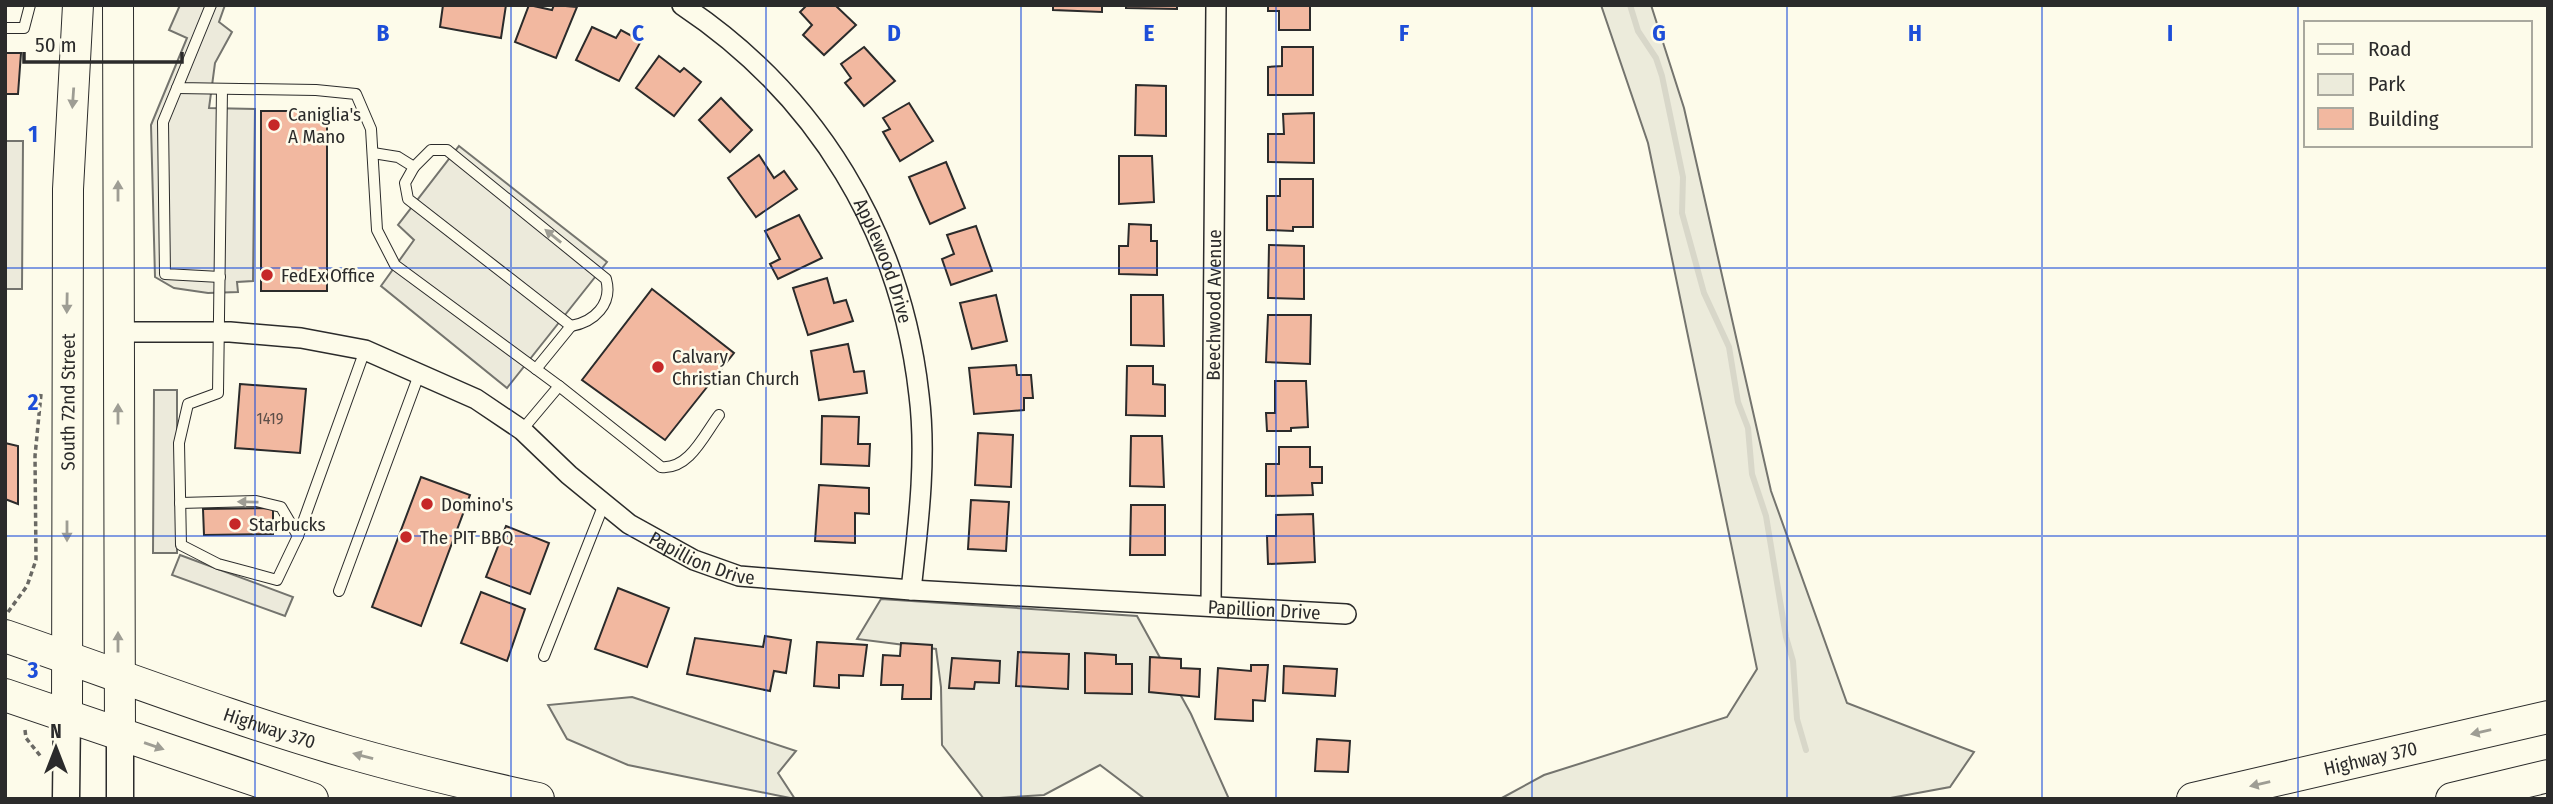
<svg xmlns="http://www.w3.org/2000/svg" width="2553" height="804" font-family="'Fira Sans Condensed',sans-serif">
<style>
.green{fill:#ecebdb;stroke:#74746e;stroke-width:2}
.parking{fill:#eceadb;stroke:#74746e;stroke-width:2}
.lines{fill:none;stroke-linecap:round;stroke-linejoin:round}
.stream{stroke:#d8d7c9;stroke-width:6}
.building{fill:#f2b8a0;stroke:#2b2b2b;stroke-width:2}
.service-casing{stroke:#2b2b2b;stroke-width:12}
.minor-casing{stroke:#2b2b2b;stroke-width:22}
.secondary-casing{stroke:#2b2b2b;stroke-width:29}
.primary-casing{stroke:#2b2b2b;stroke-width:32}
.trunk-casing{stroke:#2b2b2b;stroke-width:34}
.path{stroke:#6a6964;stroke-width:3.5;stroke-dasharray:5 3.5;stroke-linecap:butt}
.service{stroke:#fdfbea;stroke-width:10}
.minor{stroke:#fdfbea;stroke-width:19}
.secondary{stroke:#fdfbea;stroke-width:26}
.primary{stroke:#fdfbea;stroke-width:30}
.trunk{stroke:#fdfbea;stroke-width:32}
.oneway{fill:#9e9d94}
.grid{fill:none;stroke:#1d4ed8;stroke-width:2;stroke-opacity:0.55}
.poi-dot{fill:#c62828;stroke:#fdfbea;stroke-width:2.5}
.labels{text-anchor:middle;stroke-width:5;stroke-linejoin:round;paint-order:stroke}
.number-label{font-size:16px;fill:#5d4e48}
.poi-label{font-size:19px;fill:#2b2b2b;stroke:#fdfbea;text-anchor:start}
.street-label{font-size:19px;fill:#2b2b2b;stroke:#fdfbea}
.grid-label{font-size:23px;text-anchor:middle;font-weight:bold;fill:#1d4ed8;stroke:#fdfbea;stroke-width:5;stroke-linejoin:round;paint-order:stroke}
</style>
<rect width="100%" height="100%" fill="#fdfbea"/>
<g class="green">
<path d="M1601,5H1651L1684,108L1771,491L1847,703L1974,752L1950,787L1885,799H1500L1544,775L1727,717L1757,669L1648,143Z"/>
<path d="M881,599L1137,616L1191,714L1229,799H1145L1100,765L1044,795L984,799L942,745L941,687L936,649L857,639Z"/>
<path d="M632,697L796,751L778,773L795,799L628,765L567,739L548,705Z"/>
</g>
<g class="parking">
<path d="M180,5H225L219,22L232,32L215,63L209,108L255,109L253,281L237,282L238,292L208,293L174,288L155,277L151,125L187,38L169,30Z"/>
<path d="M5,141H23L22,289H5Z"/>
<path d="M459,146L607,262L507,388L381,286L414,240L398,225Z"/>
<path d="M154,390H177V553H153Z"/>
<path d="M180,555L293,597L285,616L172,575Z"/>
</g>
<g class="lines">
<path class="stream" d="M1630,5L1638,31L1656,58L1662,76L1683,177L1682,213L1704,293L1729,347L1738,402L1748,428L1752,474L1766,516L1786,637L1793,661L1797,719L1806,750"/>
</g>
<g class="building">
<path d="M443,5H506L501,38L440,27Z"/>
<path d="M529,5L552,10L554,5L577,7L556,58L515,42Z"/>
<path d="M807,5H835L856,25L824,55L803,35L812,25L800,12Z"/>
<path d="M1053,5H1102V12L1053,10Z"/>
<path d="M1126,5H1177V9L1126,8Z"/>
<path d="M1268,5H1310V30H1279V11H1268Z"/>
<path d="M592,27L616,38L621,30L641,41L619,81L576,60Z"/>
<path d="M864,47L895,81L864,106L845,83L851,78L841,64Z"/>
<path d="M1282,47H1313V95H1268V67L1282,66Z"/>
<path d="M5,53H21L18,94H5Z"/>
<path d="M659,56L680,72L684,68L701,82L674,116L636,88Z"/>
<path d="M1136,85L1166,86V136L1135,135Z"/>
<path d="M721,98L752,130L730,152L699,120Z"/>
<path d="M909,103L933,141L900,161L883,132L890,129L883,118Z"/>
<rect x="261" y="111" width="66" height="180"/>
<path d="M1314,113V163L1268,162V134H1284L1283,114Z"/>
<path d="M759,155L774,178L784,171L797,189L756,217L728,178Z"/>
<path d="M1119,156H1152L1154,202L1119,204Z"/>
<path d="M946,162L965,208L930,224L909,177Z"/>
<path d="M1280,179H1313V227H1293V231L1267,230V196H1280Z"/>
<path d="M799,215L822,258L778,279L770,264L780,259L765,231Z"/>
<path d="M1129,224L1151,225V241H1157V275L1119,274V246H1128Z"/>
<path d="M976,226L992,271L951,285L942,259L954,254L947,235Z"/>
<path d="M1269,245L1304,246V299L1268,298Z"/>
<path d="M827,278L834,303L846,300L853,321L808,335L793,288Z"/>
<path d="M652,289L734,353L665,440L582,380Z"/>
<path d="M996,295L1007,341L972,349L960,303Z"/>
<path d="M1131,295H1163L1164,346L1131,345Z"/>
<path d="M1268,315H1311L1310,364L1266,362Z"/>
<path d="M848,344L854,372L864,371L867,393L819,400L811,351Z"/>
<path d="M1016,365L1017,375H1031L1033,398H1024V410L974,414L969,368Z"/>
<path d="M1127,366H1153V384L1165,385V416L1126,415Z"/>
<path d="M1275,381H1306L1308,427L1291,428V431H1267L1266,413H1275Z"/>
<path d="M240,384L306,389L300,453L235,448Z"/>
<path d="M822,416L859,417L858,444H870L869,466L821,464Z"/>
<path d="M978,433L1013,435L1011,487L975,485Z"/>
<path d="M1131,436H1162L1164,487L1130,486Z"/>
<path d="M5,443L18,446V504L5,499Z"/>
<path d="M1279,447H1310V467H1322V483H1312L1313,495L1266,496V464H1279Z"/>
<path d="M421,477L470,495L421,626L372,607Z"/>
<path d="M819,485L869,488V514L855,513V543L815,541Z"/>
<path d="M971,500L1009,502L1006,551L968,549Z"/>
<path d="M1131,505H1165V555H1130Z"/>
<path d="M273,508V534L204,535L203,509Z"/>
<path d="M1313,514L1315,562L1268,564L1267,536H1276V515Z"/>
<path d="M506,526L549,543L530,594L486,577Z"/>
<path d="M618,588L669,608L647,667L595,649Z"/>
<path d="M481,592L525,609L507,661L461,643Z"/>
<path d="M765,636L791,640L786,673L774,671L770,691L687,674L695,638L763,647Z"/>
<path d="M817,642L867,645L863,676L839,675V688L814,686Z"/>
<path d="M901,643L932,645L931,699H902L903,685H881L883,655L900,656Z"/>
<path d="M1018,652L1069,654L1068,689L1016,686Z"/>
<path d="M1085,653L1116,655V664H1132V694L1085,693Z"/>
<path d="M1150,657L1181,659V668L1200,669L1199,697L1149,692Z"/>
<path d="M952,658L1000,661L999,683L975,682L974,689L949,688Z"/>
<path d="M1251,665H1268L1265,701L1253,700V721L1215,719L1218,668L1251,671Z"/>
<path d="M1284,666L1337,669L1335,696L1283,693Z"/>
<path d="M1317,739L1350,741L1348,772L1315,771Z"/>
</g>
<g class="lines">
<defs>
<g id="service">
<path d="M211,5L177,88L316,90L356,94L371,129L377,230L395,265L559,386L522,430"/>
<path d="M5,28H24L30,5"/>
<path d="M177,88L163,122L165,274L220,277"/>
<path d="M222,89L218,393L188,404L179,443L181,545L218,564L277,580L298,536L365,350"/>
<path d="M373,153L398,157L414,167L405,183L408,199L571,326L536,369"/>
<path d="M414,167L431,150H447L606,279C613,304 594,322 571,326"/>
<path d="M559,386L661,467C689,470 704,435 719,415"/>
<path d="M180,503L256,501L281,507L298,536"/>
<path d="M339,591L420,372"/>
<path d="M544,656L604,504"/>
</g>
<g id="minor">
<path id="s1" d="M682,5C817,95 901,233 919,395C927,458 918,527 911,590"/>
<path id="s2" d="M118,332H230L301,338L365,350L476,399L522,430L569,475L629,524L694,560L739,576L911,590L1346,614"/>
<path id="s3" d="M1211,606L1216,5"/>
</g>
<g id="secondary">
<path d="M66,799L67,715"/>
<path d="M120,799V734"/>
</g>
<g id="primary">
<path d="M118,5L120,734"/>
<path id="s4" d="M67,715L68,189L78,5"/>
</g>
<g id="trunk">
<path id="s5" d="M5,636C119,675 232,719 348,752C411,770 474,785 538,799"/>
<path d="M5,695L312,799"/>
<path id="s6" d="M2193,799L2548,717"/>
<path d="M2452,799L2548,776"/>
</g>
</defs>
<use href="#service" class="service-casing"/>
<use href="#minor" class="minor-casing"/>
<use href="#secondary" class="secondary-casing"/>
<use href="#primary" class="primary-casing"/>
<use href="#trunk" class="trunk-casing"/>
<g class="path">
<path d="M8,612L27,586L36,560L35,456L41,394"/>
<path d="M25,730L26,738L42,758"/>
</g>
<use href="#service" class="service"/>
<use href="#minor" class="minor"/>
<use href="#secondary" class="secondary"/>
<use href="#primary" class="primary"/>
<use href="#trunk" class="trunk"/>
</g>
<defs><path id="oneway-solid" d="M-6-.8H1V-3.2L6.5 0L1 3.2V.8H-6Z" transform="scale(1.75)"/></defs>
<g class="oneway">
<use href="#oneway-solid" transform="translate(73 98) rotate(94)"/>
<use href="#oneway-solid" transform="translate(118 191) rotate(-90)"/>
<use href="#oneway-solid" transform="translate(553 236) rotate(-141)"/>
<use href="#oneway-solid" transform="translate(67 303) rotate(91)"/>
<use href="#oneway-solid" transform="translate(118 414) rotate(-90)"/>
<use href="#oneway-solid" transform="translate(248 502) rotate(-179)"/>
<use href="#oneway-solid" transform="translate(67 531) rotate(90)"/>
<use href="#oneway-solid" transform="translate(118 642) rotate(-90)"/>
<use href="#oneway-solid" transform="translate(2481 732) rotate(167)"/>
<use href="#oneway-solid" transform="translate(154 746) rotate(19)"/>
<use href="#oneway-solid" transform="translate(363 756) rotate(-165)"/>
<use href="#oneway-solid" transform="translate(2260 784) rotate(167)"/>
</g>
<path class="grid" d="M255,5V799M511,5V799M766,5V799M1021,5V799M1276,5V799M1532,5V799M1787,5V799M2042,5V799M2298,5V799M5,268H2548M5,536H2548"/>
<g class="poi-dot">
<circle cx="274" cy="125" r="7"/>
<circle cx="267" cy="275" r="7"/>
<circle cx="658" cy="367" r="7"/>
<circle cx="427" cy="504" r="7"/>
<circle cx="235" cy="524" r="7"/>
<circle cx="406" cy="537" r="7"/>
</g>
<g class="labels">
<g class="number-label">
<text x="270" y="424">1419</text>
</g>
<g class="poi-label">
<text x="288" y="121">Caniglia's<tspan x="288" dy="22">A Mano</tspan></text>
<text x="281" y="282">FedEx Office</text>
<text x="672" y="363">Calvary<tspan x="672" dy="22">Christian Church</tspan></text>
<text x="441" y="511">Domino's</text>
<text x="249" y="531">Starbucks</text>
<text x="420" y="544">The PIT BBQ</text>
</g>
<g class="street-label">
<text dy="7" stroke="none"><textPath href="#s1" startOffset="332">Applewood Drive</textPath></text>
<text dy="7" stroke="none"><textPath href="#s3" startOffset="301">Beechwood Avenue</textPath></text>
<text dy="7" stroke="none"><textPath href="#s4" startOffset="313">South 72nd Street</textPath></text>
<text dy="7" stroke="none"><textPath href="#s2" startOffset="649">Papillion Drive</textPath></text>
<text dy="7" stroke="none"><textPath href="#s2" startOffset="1216">Papillion Drive</textPath></text>
<text dy="7" stroke="none"><textPath href="#s5" startOffset="280">Highway 370</textPath></text>
<text dy="7" stroke="none"><textPath href="#s6" startOffset="182">Highway 370</textPath></text>
</g>
</g>
<g class="grid-label">
<text x="383" y="41">B</text>
<text x="638" y="41">C</text>
<text x="894" y="41">D</text>
<text x="1149" y="41">E</text>
<text x="1404" y="41">F</text>
<text x="1659" y="41">G</text>
<text x="1915" y="41">H</text>
<text x="2170" y="41">I</text>
<text x="33" y="142">1</text>
<text x="33" y="410">2</text>
<text x="33" y="678">3</text>
</g>
<rect width="2553" height="804" fill="none" stroke="#2b2b2b" stroke-width="14"/>
<rect x="2304" y="21" width="228" height="126" fill="#fdfbea" stroke="#a9a89e" stroke-width="2"/>
<rect x="2318" y="44" width="35" height="10" fill="#fdfbea" stroke="#a9a89e" stroke-width="2"/>
<text x="2368" y="56" font-size="21" fill="#2b2b2b">Road</text>
<rect x="2318" y="74" width="35" height="21" fill="#ecebdb" stroke="#a9a89e" stroke-width="2"/>
<text x="2368" y="91" font-size="21" fill="#2b2b2b">Park</text>
<rect x="2318" y="108" width="35" height="21" fill="#f2b8a0" stroke="#a9a89e" stroke-width="2"/>
<text x="2368" y="126" font-size="21" fill="#2b2b2b">Building</text>
<g transform="translate(56 748)" stroke="#fdfbea" stroke-width="5" paint-order="stroke">
<path d="M0-5L12 26L0 18L-12 26Z" fill="#2b2b2b"/>
<text y="-10" font-size="19" font-weight="bold" text-anchor="middle" fill="#2b2b2b">N</text>
</g>
<path d="M24 52v10h158v-10" fill="none" stroke="#2b2b2b" stroke-width="3.5"/>
<text x="35" y="52" font-size="21" fill="#2b2b2b" stroke="#fdfbea" stroke-width="5" paint-order="stroke">50 m</text>
</svg>
